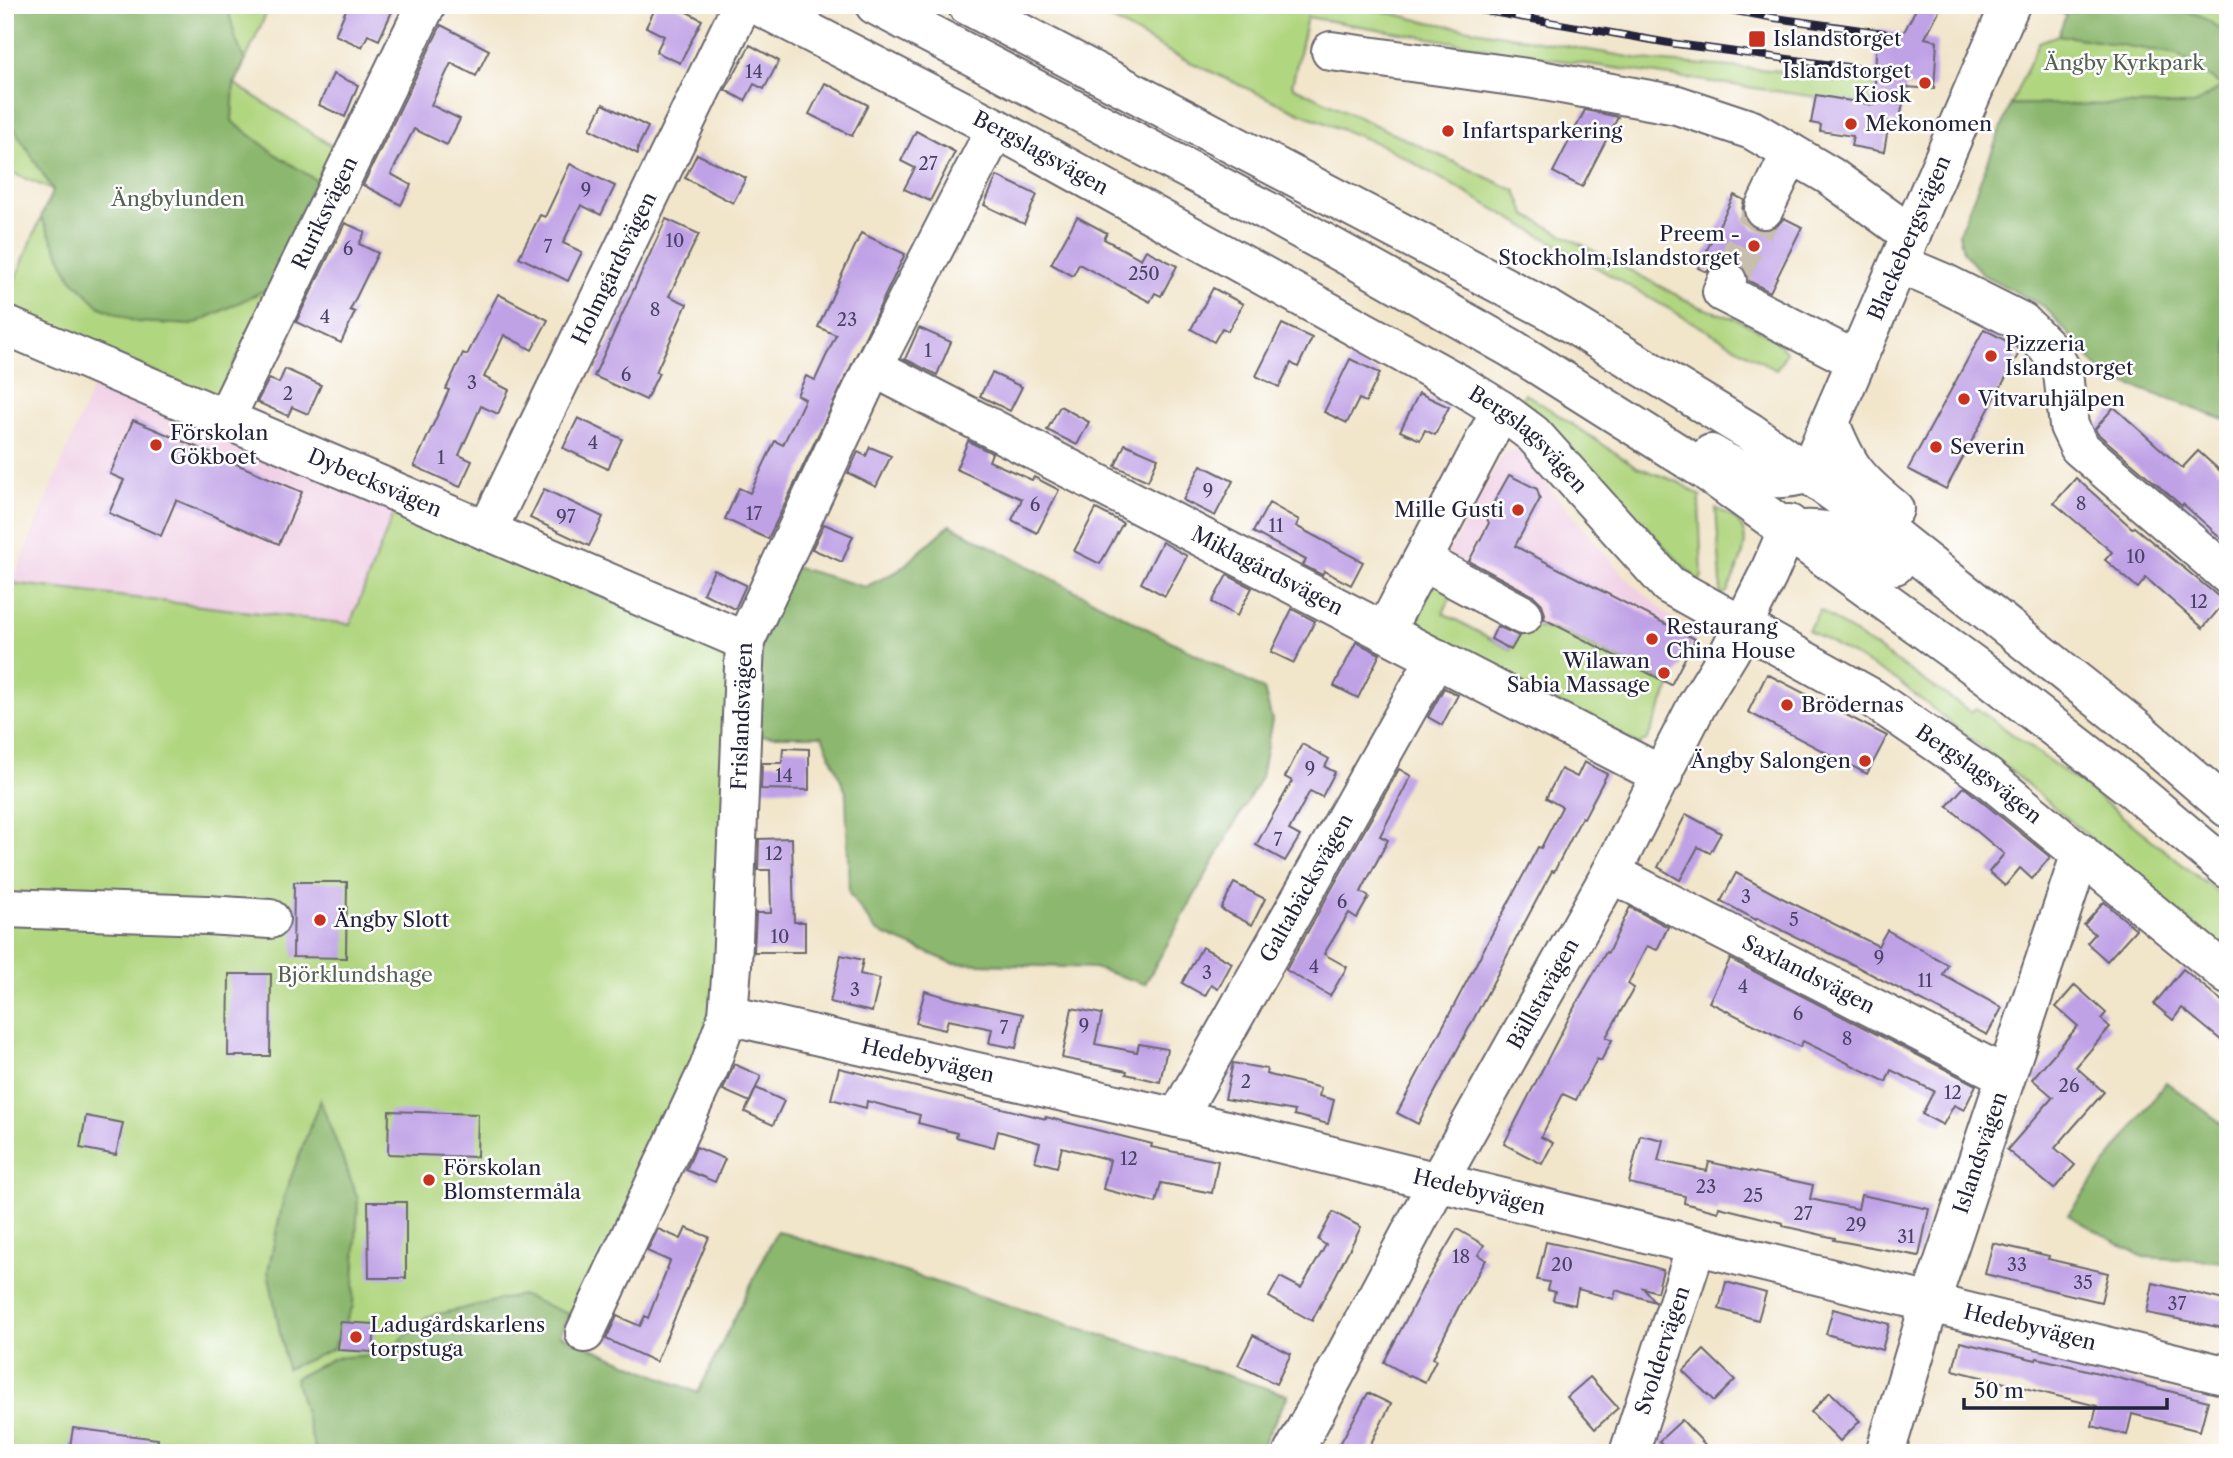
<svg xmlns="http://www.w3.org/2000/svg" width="2233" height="1458" font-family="'Libre Caslon Text',serif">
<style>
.built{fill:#f0d0e5}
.green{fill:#b1d680;stroke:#6a7c5e;stroke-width:2}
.forest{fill:#8cb76e;stroke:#576c54;stroke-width:2}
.building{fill:#bfa1e6}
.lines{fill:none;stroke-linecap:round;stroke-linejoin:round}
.minor-tunnel{stroke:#c8bead;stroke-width:38;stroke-dasharray:38 19;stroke-linecap:butt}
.minor-casing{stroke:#6a666d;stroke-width:42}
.major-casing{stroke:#6a666d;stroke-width:42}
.minor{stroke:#fff;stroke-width:38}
.major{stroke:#fff;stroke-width:38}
.rail-casing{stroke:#22223b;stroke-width:8}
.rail{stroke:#fff;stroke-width:5;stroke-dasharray:16;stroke-linecap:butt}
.poi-dot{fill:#c8321e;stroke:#fff;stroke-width:2.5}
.labels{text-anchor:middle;stroke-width:5;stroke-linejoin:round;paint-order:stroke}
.number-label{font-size:18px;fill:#494266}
.poi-label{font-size:21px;fill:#22223b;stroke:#fff;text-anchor:start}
.park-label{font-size:21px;fill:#546153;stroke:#fff}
.street-label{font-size:21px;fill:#22223b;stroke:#fff}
</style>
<rect width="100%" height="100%" fill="#fff"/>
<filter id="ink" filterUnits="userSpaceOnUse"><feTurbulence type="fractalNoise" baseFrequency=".0143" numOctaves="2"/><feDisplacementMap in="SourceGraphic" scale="14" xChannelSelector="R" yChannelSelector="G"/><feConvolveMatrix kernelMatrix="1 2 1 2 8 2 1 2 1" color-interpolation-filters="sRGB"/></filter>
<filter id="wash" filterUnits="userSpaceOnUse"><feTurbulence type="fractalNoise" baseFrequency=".00686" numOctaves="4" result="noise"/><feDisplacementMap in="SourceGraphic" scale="28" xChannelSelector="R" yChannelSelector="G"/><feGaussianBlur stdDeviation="1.57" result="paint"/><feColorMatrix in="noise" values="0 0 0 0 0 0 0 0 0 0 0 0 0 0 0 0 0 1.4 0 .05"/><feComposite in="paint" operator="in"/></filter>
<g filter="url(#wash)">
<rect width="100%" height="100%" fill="#f1e5ca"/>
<g class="built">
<path d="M95,381L395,510L350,624L12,583Z"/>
<path d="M1513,450L1518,451L1625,577L1695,639L1671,685L1563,633L1525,624L1435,577L1503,454Z"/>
</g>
<g class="green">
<path d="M5,5H270L235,84L340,151L219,394H207L5,309V303L53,190L5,170Z"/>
<path d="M1086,5H1357L1423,21L1652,61L1874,78V85L1884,86L1879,106L1552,59L1307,17L1292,86L1516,191L1526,215L1697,306L1739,320L1771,336L1787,352L1776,370L1384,146L1300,113L1173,54Z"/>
<path d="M2081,5H2228V121L2011,104L2039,42L2058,35L2065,36Z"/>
<path d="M1525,393L1637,467L1678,482L1701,496L1699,502L1702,576L1699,582L1521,400Z"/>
<path d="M1716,508C1722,512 1731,515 1736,520C1757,539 1735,571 1727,592L1720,596L1721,583Z"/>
<path d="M395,510L713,644L732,669L719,1013L592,1287L569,1314L560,1335L698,1393L777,1231L1288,1395L1258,1453H5V605L12,583L350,624Z"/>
<path d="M1435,577L1451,597L1443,613L1511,650L1525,624L1563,632L1671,685L1647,740L1638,745L1409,624Z"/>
<path d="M1820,610L1971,712L1976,708L2087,788L2228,901V954L2005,766L1898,681L1808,630Z"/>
</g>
<g class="forest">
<path d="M5,5H227L236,40L245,61L234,84L232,121L275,154L324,185L276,285L192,325L136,322L100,307L71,278L41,217L53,190L5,114Z"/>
<path d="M2053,5H2159L2199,15L2228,34V421L2105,376L2045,307L1983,275L1963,252L1959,233L2011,104L2194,105L2222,86L2177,54L2058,35L2066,15L2052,8Z"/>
<path d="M950,525L1264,690L1272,720L1261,777L1145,984L1094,968L952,963L876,931L849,893L846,792L822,736H755L761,644L795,567L865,587L898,571Z"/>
<path d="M2166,1082L2228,1128V1262L2143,1257L2068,1215Z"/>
<path d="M320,1100L358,1199L353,1306L333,1349L287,1369L268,1271L284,1196Z"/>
<path d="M777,1231L1288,1395L1258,1453H316L295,1378L334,1358L385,1354L426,1317L521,1295L569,1314L560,1335L698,1393Z"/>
</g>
<g id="blocks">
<g class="building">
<path d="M348,5H395L379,40L368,35L362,47L335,35Z"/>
<path d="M657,5H674L702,20L680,63L656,52L664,36L646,27Z"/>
<path d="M1918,5H1942L1925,38L1937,41L1934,89L1906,87L1899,124L1889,122L1884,152L1851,146L1853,136L1820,131L1821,125L1811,123L1816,95L1874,105L1877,29L1903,34Z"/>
<path d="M441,25L489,50L476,76L451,63L431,105L460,119L447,145L414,129L391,174L411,185L401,205L363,185Z"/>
<path d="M750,45L779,61L764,89L754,84L745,101L725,90Z"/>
<path d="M333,74L358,85L345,117L319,105Z"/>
<path d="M825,83L868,105L852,136L809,114Z"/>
<path d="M603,104L648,127L638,147V154L590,129Z"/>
<path d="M1585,110L1618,117L1582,187L1553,172Z"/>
<path d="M916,131L955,152L930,201L904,189L915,168L901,161Z"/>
<path d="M697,154L746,178L733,203L685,178Z"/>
<path d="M570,164L615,186L601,215L581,205L563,243L582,252L568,281L519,257L540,215L545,217Z"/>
<path d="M997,176L1037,195L1024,224L984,205Z"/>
<path d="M1734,195L1744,200L1742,210L1746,221L1755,229L1765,231L1776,227L1784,218L1802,227L1770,292L1749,281L1745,269L1735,261L1726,259L1715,263L1707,272L1698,268Z"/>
<path d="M1077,217L1107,233L1104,239L1141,259L1146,250L1177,266L1161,296L1155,293L1150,302L1079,264L1073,276L1051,264Z"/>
<path d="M666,219L699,234L669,296L687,304L656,372L659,373L646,400L594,376Z"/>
<path d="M345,223L365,232L359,244L378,253L350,310L355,312L341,343L296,322Z"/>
<path d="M861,233L905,254L768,539L725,519L739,488L750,493L775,441L783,445L805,399L797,395L806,376L815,380L836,335L818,327Z"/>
<path d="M1213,288L1243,304L1228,331L1222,328L1214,342L1191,329Z"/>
<path d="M498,294L548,320L532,350L504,335L484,377L509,390L498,414L481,406L459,455L472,461L460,487L414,466L449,390L446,389L463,353L467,355Z"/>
<path d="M1282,324L1312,338L1298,367L1291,363L1279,387L1256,376Z"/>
<path d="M919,328L951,342L937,375L905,359Z"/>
<path d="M1984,329L2014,345L2020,351L1946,489L1908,469Z"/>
<path d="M1350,359L1380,373L1366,402L1359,399L1347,423L1324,412Z"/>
<path d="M285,369L321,385L308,414L292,407L288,416L257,402L269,379L279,383Z"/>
<path d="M992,373L1022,387L1010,411L980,396Z"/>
<path d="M1419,393L1449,407L1435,435L1425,430L1420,440L1400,431Z"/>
<path d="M1060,406L1089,422L1077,445L1047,430Z"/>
<path d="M2114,407L2182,468L2198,451L2228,478V544L2183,504L2182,506L2097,433L2095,429Z"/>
<path d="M578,418L622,439L608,469L563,448Z"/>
<path d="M133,420L302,492L279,544L176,500L161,536L109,513L124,480L110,474Z"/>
<path d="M968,441L992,453L989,461L1032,480L1034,477L1059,490L1037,533L1012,520L1022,499L956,469Z"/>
<path d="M1125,444L1158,458L1148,481L1115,466Z"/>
<path d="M870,447L891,456L876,487L848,473L858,452L866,456Z"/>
<path d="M1201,465L1233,481L1215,516L1183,500Z"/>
<path d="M1509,475L1537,489L1540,499L1515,546L1695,639L1671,685L1544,619L1545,614L1542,604L1534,596L1469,561L1489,523L1486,516Z"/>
<path d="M2076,478L2132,528L2134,527L2225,602L2203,628L2146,578L2138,588L2105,560L2112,552L2054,503Z"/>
<path d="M544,489L603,517L589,546L530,518Z"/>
<path d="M1269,503L1299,520L1296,526L1363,562L1351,585L1324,571L1322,575L1303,565L1306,560L1253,532Z"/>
<path d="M1096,509L1123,523L1100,564L1074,551Z"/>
<path d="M824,524L853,536L842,562L812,549Z"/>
<path d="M1162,542L1187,556L1165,596L1141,583Z"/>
<path d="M714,570L746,585L735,609L703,593Z"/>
<path d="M1227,575L1252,588L1237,616L1212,602Z"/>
<path d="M1292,609L1315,621L1294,663L1271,652Z"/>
<path d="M1497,626L1519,636L1511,650L1491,639Z"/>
<path d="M1356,642L1380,654L1358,698L1334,686Z"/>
<path d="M1767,674L1887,736L1867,774L1748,712Z"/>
<path d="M1444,688L1458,695L1442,725L1428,717Z"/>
<path d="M1302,744L1329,759L1325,767L1335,772L1322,797L1310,791L1289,830L1300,836L1285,861L1256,845L1292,781L1285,777Z"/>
<path d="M783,748L809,749V790L761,789L762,763H782Z"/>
<path d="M1584,762L1607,774L1584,818L1582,817L1554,872L1552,871L1418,1124L1397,1113L1538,847L1541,848L1562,807L1546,798L1561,769L1577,777Z"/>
<path d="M1399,769L1411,776L1380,836L1388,840L1361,892L1369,897L1357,918L1349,913L1324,954L1347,967L1330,996L1286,970Z"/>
<path d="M1964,787L2050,857L2032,879L2020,868L2005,886L1989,872L2004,854L1947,806Z"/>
<path d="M1686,814L1721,833L1710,853L1698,847L1680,880L1658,867Z"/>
<path d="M792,838L794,922H805V952H754L756,913H771L770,870H758L759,839Z"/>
<path d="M1736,873L1782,898L1878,946L1887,930L1948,965L1943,975L2002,1008L1987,1035L1848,962L1757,918L1756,920L1721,901Z"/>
<path d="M294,882H347L346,958L293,957Z"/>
<path d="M1234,883L1265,899L1252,925L1221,909Z"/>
<path d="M2104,902L2136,929L2107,961L2087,943L2095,934L2084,925Z"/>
<path d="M1630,907L1668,927L1657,950L1647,946L1628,984L1634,988L1606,1037L1612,1040L1601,1061L1597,1059L1576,1100L1563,1094L1541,1137L1553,1143L1542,1164L1504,1144L1576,1004L1606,952L1608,953Z"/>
<path d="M1202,947L1232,963L1218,989L1211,985L1205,996L1182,983Z"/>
<path d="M841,955L863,960L860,974L880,979L872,1012L830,1002Z"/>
<path d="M1730,959L1976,1085L1964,1110L1954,1105L1943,1125L1922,1114L1934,1091L1891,1070L1886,1082L1803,1041L1800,1047L1779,1037L1709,1002Z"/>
<path d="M2183,969L2228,1006V1046L2182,1008L2173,1020L2154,1004Z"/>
<path d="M229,974H271L270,1056H228Z"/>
<path d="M2075,985L2106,1013L2101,1019L2110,1027L2076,1067L2104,1092L2055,1148L2075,1165L2054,1189L2007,1150L2053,1097L2032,1079L2078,1026L2056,1007Z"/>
<path d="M925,991L953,999L1023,1014L1016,1048L989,1043L992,1029L948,1020L945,1030L916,1023Z"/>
<path d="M1072,1008L1102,1014L1095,1044L1137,1052L1139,1044L1167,1049L1160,1082L1126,1074L1127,1071L1062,1058Z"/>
<path d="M1233,1063L1267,1069L1266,1074L1321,1088L1319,1096L1334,1100L1328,1124L1294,1115L1295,1111L1225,1099Z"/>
<path d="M734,1064L761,1076L750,1102L723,1090Z"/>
<path d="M839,1068L1046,1119V1117L1152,1144L1151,1147L1218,1161L1212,1193L1161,1183L1156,1203L1103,1189L1110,1160L1062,1147L1057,1167L1035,1161L1040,1143L998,1131L994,1147L956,1137L957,1133L918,1123L920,1115L867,1101L866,1108L831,1099Z"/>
<path d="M756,1088L784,1101L773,1125L745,1112Z"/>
<path d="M389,1111L478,1114L477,1157L388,1154Z"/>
<path d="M86,1116L123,1123L116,1155L80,1148Z"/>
<path d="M1640,1135L1663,1140L1658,1161L1707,1171L1709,1162L1813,1185L1810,1199L1858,1209L1861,1195L1929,1209L1919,1256L1834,1240L1835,1238L1783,1226V1223L1719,1207L1718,1212L1684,1203L1685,1196L1629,1183Z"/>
<path d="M696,1147L725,1159L715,1182L686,1170Z"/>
<path d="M368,1202H406V1278H369Z"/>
<path d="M1333,1212L1361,1227L1312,1321L1269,1297L1280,1277L1301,1288L1326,1245L1318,1240Z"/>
<path d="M686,1228L709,1237L656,1362L606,1339L617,1316L640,1326L645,1316L648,1318L670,1261L647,1251L658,1229L681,1239Z"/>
<path d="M1457,1229L1484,1245L1478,1255L1486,1260L1460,1304L1433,1358L1436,1360L1425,1382L1410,1375L1409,1376L1384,1362L1424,1285Z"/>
<path d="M1546,1242L1633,1261L1663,1270L1657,1292L1643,1288L1655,1302L1616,1290L1614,1299L1578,1289L1575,1305L1553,1300L1555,1292L1547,1290L1549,1282L1537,1280Z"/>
<path d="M1993,1243L2049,1256L2048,1259L2108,1273L2101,1302L1985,1274Z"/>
<path d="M1726,1282L1766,1293L1758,1320L1719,1309Z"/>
<path d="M2153,1283L2228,1301V1329L2147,1313Z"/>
<path d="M1833,1309L1889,1324L1882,1350L1826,1334Z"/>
<path d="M340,1322L375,1324L373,1352L338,1350Z"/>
<path d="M1253,1335L1291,1354L1276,1384L1238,1365Z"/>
<path d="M1960,1342L2036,1360L2037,1358L2071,1366L2208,1401L2200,1431L2132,1414L2127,1435L2092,1426L2097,1406L1953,1370Z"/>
<path d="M1704,1350L1735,1380L1714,1401L1683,1371Z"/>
<path d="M1590,1377L1618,1408L1595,1429L1567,1397Z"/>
<path d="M1830,1392L1860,1421L1840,1441L1811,1412Z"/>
<path d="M1368,1393L1391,1404L1366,1453H1335Z"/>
<path d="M1682,1420L1713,1453H1670L1659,1441Z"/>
<path d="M73,1428L158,1439L157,1453H69Z"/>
</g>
</g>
</g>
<g filter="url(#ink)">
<use href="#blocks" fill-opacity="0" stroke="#6a666d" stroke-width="2"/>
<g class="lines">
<path class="minor-tunnel" d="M1727,281L1764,209"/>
<defs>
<g id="minor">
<path id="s1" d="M757,5L996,128L1459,384L1501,410L1533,434L1669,585L1872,698L1987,777L2228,975"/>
<path d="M1331,51L1534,79L1677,105L1752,130L1830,176L1911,235"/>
<path d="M1764,209L1791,153"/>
<path d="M1899,264L1944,283L2022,322L2051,351L2063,373L2069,426L2079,447L2228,575"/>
<path d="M1727,281L1722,292L1857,361"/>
<path id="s2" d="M5,325L745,641"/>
<path id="s3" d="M873,367L1663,776"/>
<path id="s4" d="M225,419L426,5"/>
<path id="s5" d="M1808,473L2010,5"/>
<path id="s6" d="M487,531L742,5"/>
<path d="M1422,561L1523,615"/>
<path d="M1385,631L1501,410"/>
<path id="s7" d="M1611,873L2006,1076"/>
<path d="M5,908L207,915L270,919"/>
<path id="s8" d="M728,1015L1177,1118L2228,1376"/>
<path id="s9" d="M1177,1118L1436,658"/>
<path id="s10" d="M585,1333L709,1068L728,1015L732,966L745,641L873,367L996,128"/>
<path id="s11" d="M1293,1453L1438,1182L1611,873L1697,705L1730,651L1768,575L1787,531"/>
<path id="s12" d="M1629,1453L1696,1247"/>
<path id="s13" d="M1885,1453L1930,1303L2081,853"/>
</g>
<g id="major">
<path d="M875,5L1271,213L1386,277L1511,348L1706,471L1987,675L2134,790L2228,869"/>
<path d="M967,5L1551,311L1750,432L1879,525L2136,729L2228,808"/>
<path d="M1830,423C1848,468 1856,478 1894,509"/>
<path d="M1711,454C1741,473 1772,486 1808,473"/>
<path d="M1789,524L1787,531C1837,525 1855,537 1895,565"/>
</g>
</defs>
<use href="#minor" class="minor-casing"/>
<use href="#major" class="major-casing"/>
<use href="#minor" class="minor"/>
<use href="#major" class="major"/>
<defs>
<g id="rail">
<path d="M1452,5L1669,43L1884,72"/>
<path d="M1702,5L1775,18L1883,33"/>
</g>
</defs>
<use href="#rail" class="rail-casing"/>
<use href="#rail" class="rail"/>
</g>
</g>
<g class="poi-dot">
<rect x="1748" y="30" width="18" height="18" rx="3.5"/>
<circle cx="1925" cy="83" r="7"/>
<circle cx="1851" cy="124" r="7"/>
<circle cx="1448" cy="131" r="7"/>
<circle cx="1754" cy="246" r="7"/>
<circle cx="1991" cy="356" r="7"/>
<circle cx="1964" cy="399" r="7"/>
<circle cx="156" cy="445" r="7"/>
<circle cx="1936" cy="447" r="7"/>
<circle cx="1518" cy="510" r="7"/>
<circle cx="1652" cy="639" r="7"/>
<circle cx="1664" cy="673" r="7"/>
<circle cx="1787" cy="705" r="7"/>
<circle cx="1865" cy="761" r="7"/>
<circle cx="320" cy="920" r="7"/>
<circle cx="429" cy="1180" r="7"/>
<circle cx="356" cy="1337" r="7"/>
</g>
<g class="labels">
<g class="number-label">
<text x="754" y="78">14</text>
<text x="928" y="170">27</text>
<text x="586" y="196">9</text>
<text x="675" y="247">10</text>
<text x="548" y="253">7</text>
<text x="348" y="255">6</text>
<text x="1144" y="280">250</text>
<text x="655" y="316">8</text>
<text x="325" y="323">4</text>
<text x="847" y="326">23</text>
<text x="928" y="357">1</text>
<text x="626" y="381">6</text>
<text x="472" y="389">3</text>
<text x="288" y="400">2</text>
<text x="593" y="449">4</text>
<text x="441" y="464">1</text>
<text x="1208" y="497">9</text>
<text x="2081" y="510">8</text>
<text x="1035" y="511">6</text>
<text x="754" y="520">17</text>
<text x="566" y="523">97</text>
<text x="1276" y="532">11</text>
<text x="2136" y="563">10</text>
<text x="2199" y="608">12</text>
<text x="1310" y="775">9</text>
<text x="784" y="782">14</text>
<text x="1278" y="846">7</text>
<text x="774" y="860">12</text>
<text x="1746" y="903">3</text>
<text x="1342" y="908">6</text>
<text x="1794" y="926">5</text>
<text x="780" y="943">10</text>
<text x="1879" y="964">9</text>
<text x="1314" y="973">4</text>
<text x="1207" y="979">3</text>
<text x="1925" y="987">11</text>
<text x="1743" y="993">4</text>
<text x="855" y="996">3</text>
<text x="1798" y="1020">6</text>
<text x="1084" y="1032">9</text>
<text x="1004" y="1034">7</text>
<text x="1847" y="1045">8</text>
<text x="1246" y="1088">2</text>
<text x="2069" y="1092">26</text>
<text x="1953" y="1099">12</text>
<text x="1129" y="1165">12</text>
<text x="1706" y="1193">23</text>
<text x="1753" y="1202">25</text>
<text x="1803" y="1220">27</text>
<text x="1856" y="1231">29</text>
<text x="1906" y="1243">31</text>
<text x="1461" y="1263">18</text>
<text x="1562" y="1271">20</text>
<text x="2017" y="1271">33</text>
<text x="2083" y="1289">35</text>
<text x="2177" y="1310">37</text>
</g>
<g class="poi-label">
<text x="1773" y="46">Islandstorget</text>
<text x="1911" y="78" text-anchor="end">Islandstorget<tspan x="1911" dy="24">Kiosk</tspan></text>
<text x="1865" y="131">Mekonomen</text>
<text x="1462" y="138">Infartsparkering</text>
<text x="1740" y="241" text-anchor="end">Preem -<tspan x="1740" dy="24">Stockholm,Islandstorget</tspan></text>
<text x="2005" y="351">Pizzeria<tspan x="2005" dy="24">Islandstorget</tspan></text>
<text x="1978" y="406">Vitvaruhjälpen</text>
<text x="170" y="440">Förskolan<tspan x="170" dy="24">Gökboet</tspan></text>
<text x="1950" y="454">Severin</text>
<text x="1504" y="517" text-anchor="end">Mille Gusti</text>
<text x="1666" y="634">Restaurang<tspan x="1666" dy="24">China House</tspan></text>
<text x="1650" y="668" text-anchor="end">Wilawan<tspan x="1650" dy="24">Sabia Massage</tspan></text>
<text x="1801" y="712">Brödernas</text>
<text x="1851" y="768" text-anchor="end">Ängby Salongen</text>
<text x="334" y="927">Ängby Slott</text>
<text x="443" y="1175">Förskolan<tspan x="443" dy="24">Blomstermåla</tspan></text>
<text x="370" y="1332">Ladugårdskarlens<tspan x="370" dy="24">torpstuga</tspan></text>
</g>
<g class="park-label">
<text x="2124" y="70">Ängby Kyrkpark</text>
<text x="178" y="206">Ängbylunden</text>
<text x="355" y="982">Björklundshage</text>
</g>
<g class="street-label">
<text dy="7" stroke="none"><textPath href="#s1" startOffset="320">Bergslagsvägen</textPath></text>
<text dy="7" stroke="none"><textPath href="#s4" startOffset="229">Ruriksvägen</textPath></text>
<text dy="7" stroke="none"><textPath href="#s5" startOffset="256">Blackebergsvägen</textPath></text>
<text dy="7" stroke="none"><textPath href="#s6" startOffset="292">Holmgårdsvägen</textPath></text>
<text dy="7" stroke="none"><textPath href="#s1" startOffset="887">Bergslagsvägen</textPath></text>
<text dy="7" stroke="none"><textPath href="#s2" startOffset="402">Dybecksvägen</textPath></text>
<text dy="7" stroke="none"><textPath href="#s3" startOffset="444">Miklagårdsvägen</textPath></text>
<text dy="7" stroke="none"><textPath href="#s10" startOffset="648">Frislandsvägen</textPath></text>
<text dy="7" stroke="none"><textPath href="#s1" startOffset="1454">Bergslagsvägen</textPath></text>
<text dy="7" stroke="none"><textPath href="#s9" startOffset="264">Galtabäcksvägen</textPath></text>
<text dy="7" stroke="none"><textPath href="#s7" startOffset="222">Saxlandsvägen</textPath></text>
<text dy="7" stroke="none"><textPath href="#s11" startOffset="523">Bällstavägen</textPath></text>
<text dy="7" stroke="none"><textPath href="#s8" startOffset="205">Hedebyvägen</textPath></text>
<text dy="7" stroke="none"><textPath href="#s13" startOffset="315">Islandsvägen</textPath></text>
<text dy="7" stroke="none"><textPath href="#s8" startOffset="772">Hedebyvägen</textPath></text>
<text dy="7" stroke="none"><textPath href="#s8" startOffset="1339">Hedebyvägen</textPath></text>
<text dy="7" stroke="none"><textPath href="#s12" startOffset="108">Svoldervägen</textPath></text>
</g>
</g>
<rect width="2233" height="1458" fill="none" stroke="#fff" stroke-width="28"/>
<path d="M1964 1398v10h203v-10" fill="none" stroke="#22223b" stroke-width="3.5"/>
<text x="1974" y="1398" font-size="21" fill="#22223b" stroke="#ffffff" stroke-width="5" paint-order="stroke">50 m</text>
</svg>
